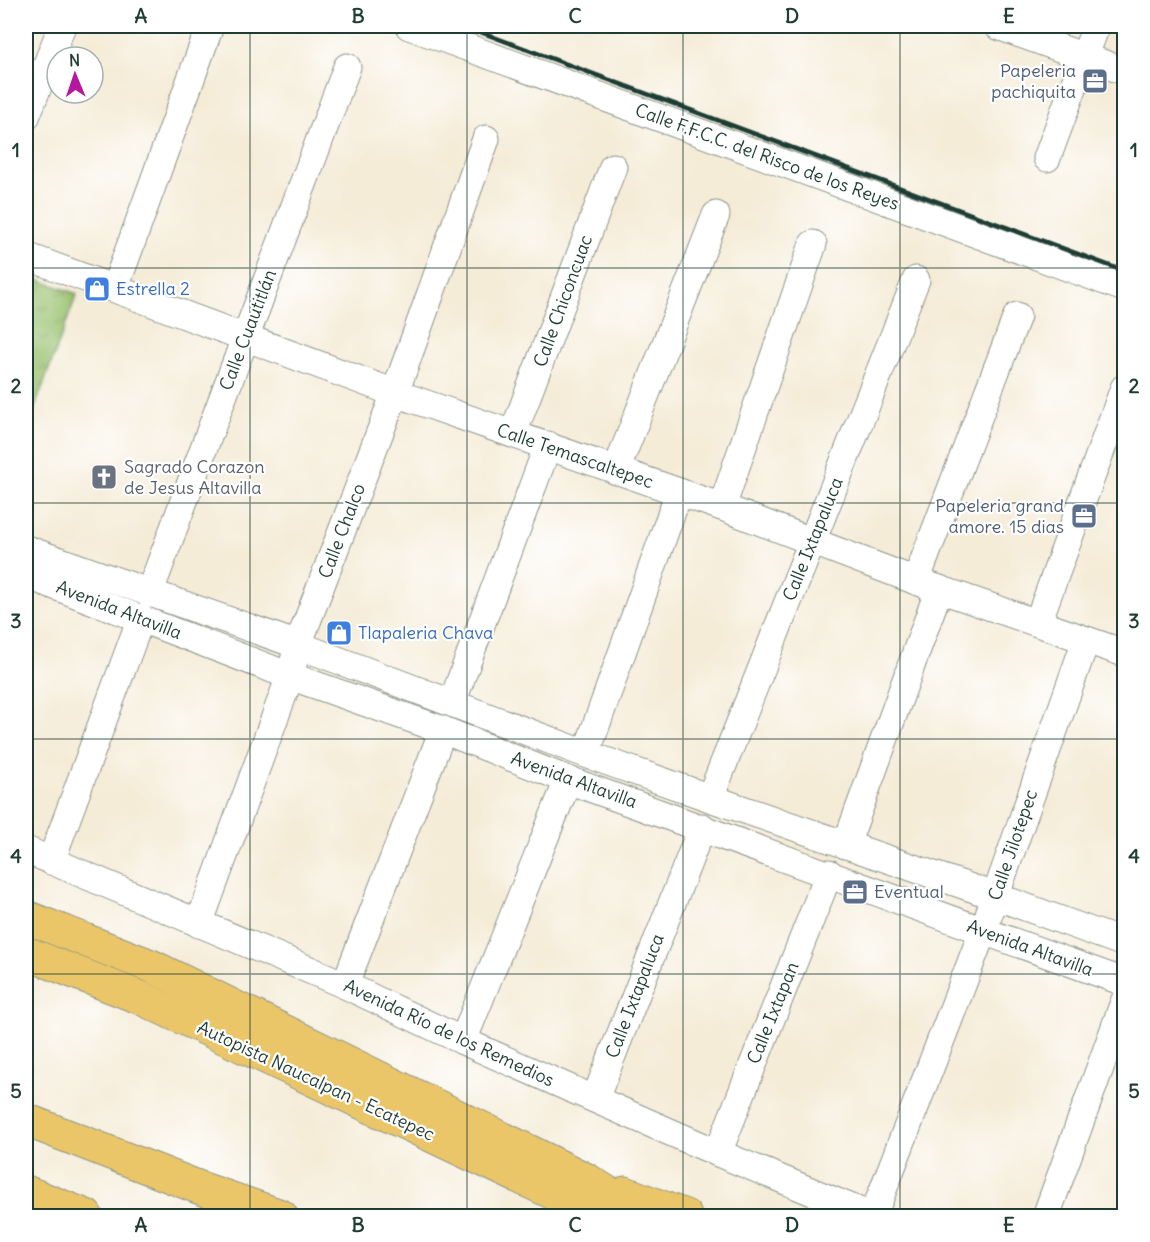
<svg xmlns="http://www.w3.org/2000/svg" width="1150" height="1242" font-family="Delius,sans-serif">
<style>
.grass{fill:url(#grass-tufts);stroke:#5c7f50;stroke-width:1.5}
.lines{fill:none;stroke-linecap:round;stroke-linejoin:round}
.minor-casing{stroke:#8a9486;stroke-width:29}
.trunk-casing{stroke:#8a9486;stroke-width:35}
.motorway-casing{stroke:#8a9486;stroke-width:35}
.minor{stroke:#fff;stroke-width:27}
.trunk{stroke:#ebc669;stroke-width:33}
.motorway{stroke:#ebc669;stroke-width:33}
.rail{stroke:#1f3d34;stroke-width:4.5}
.grid{fill:none;stroke:#1f3d34;stroke-width:1.5;stroke-opacity:0.55}
.labels{text-anchor:middle;stroke-width:4.5;stroke-linejoin:round;paint-order:stroke}
.service-label{font-size:18px;fill:#4e5e75;stroke:#fff;text-anchor:end}
.street-label{font-size:18px;fill:#1f3d34;stroke:#fff}
.shop-label{font-size:18px;fill:#366cbe;stroke:#fff;text-anchor:start}
.worship-label{font-size:18px;fill:#5b616d;stroke:#fff;text-anchor:start}
.neatline{fill:none;stroke:#1f3d34;stroke-width:2}
.grid-label{font-size:20px;text-anchor:middle;font-weight:bold;fill:#1f3d34}
</style>
<defs>
<pattern id="grass-tufts" width="24" height="20" patternUnits="userSpaceOnUse" patternTransform="scale(1.5)"><rect width="24" height="20" fill="#99c16d"/><path d="M3 7l-1-3M5 7V3M7 7l1-3M15 17l-1-3M17 17v-4M19 17l1-3" fill="none" stroke="#7c9e5a"/></pattern>
</defs>
<rect width="100%" height="100%" fill="#fff"/>
<filter id="ink" filterUnits="userSpaceOnUse"><feTurbulence type="fractalNoise" baseFrequency=".0167" numOctaves="2"/><feDisplacementMap in="SourceGraphic" scale="12" xChannelSelector="R" yChannelSelector="G"/><feConvolveMatrix kernelMatrix="1 2 1 2 8 2 1 2 1" color-interpolation-filters="sRGB"/></filter>
<filter id="wash" filterUnits="userSpaceOnUse"><feTurbulence type="fractalNoise" baseFrequency=".008" numOctaves="4" result="noise"/><feDisplacementMap in="SourceGraphic" scale="24" xChannelSelector="R" yChannelSelector="G"/><feGaussianBlur stdDeviation="1.35" result="paint"/><feColorMatrix in="noise" values="0 0 0 0 0 0 0 0 0 0 0 0 0 0 0 0 0 1.4 0 .05"/><feComposite in="paint" operator="in"/></filter>
<g filter="url(#wash)">
<rect width="100%" height="100%" fill="#f5ecd8"/>
<path class="grass" d="M26,275L77,294L26,431Z"/>
</g>
<g filter="url(#ink)">
<g class="lines">
<defs>
<g id="minor">
<path d="M409,26L1124,288"/>
<path d="M998,26L1124,71"/>
<path d="M26,117L62,26"/>
<path d="M1047,158L1096,26"/>
<path d="M26,256L395,393L722,507L916,581L1124,653"/>
<path d="M115,288L209,29"/>
<path d="M513,434L613,167"/>
<path d="M616,471L716,215"/>
<path d="M722,507L813,244"/>
<path d="M26,549L298,645L586,754L710,798L995,896L1124,943"/>
<path d="M26,575L290,676L443,730L568,780L1124,982"/>
<path d="M916,581L1017,316"/>
<path d="M149,594L347,67"/>
<path d="M1038,622L1124,388"/>
<path d="M452,703L548,445"/>
<path d="M586,754L679,492"/>
<path d="M710,798L916,280"/>
<path d="M846,845L939,589"/>
<path d="M26,850L345,985L463,1041L569,1088L718,1153L871,1216"/>
<path d="M51,861L141,618"/>
<path d="M199,924L290,676L298,645L395,393L486,139"/>
<path d="M345,985L443,730"/>
<path d="M463,1041L568,780"/>
<path d="M595,1099L702,827"/>
<path d="M718,1153L829,873"/>
<path d="M873,1216L983,931L1086,640"/>
<path d="M1046,1216L1124,1002"/>
</g>
<g id="trunk">
<path d="M26,1120L203,1189L281,1216"/>
<path d="M26,1192L86,1216"/>
</g>
<g id="motorway">
<path d="M26,917L151,966L587,1180L645,1216"/>
<path d="M26,953L141,998L602,1216"/>
<path d="M625,1193L685,1216"/>
</g>
</defs>
<use href="#minor" class="minor-casing"/>
<use href="#trunk" class="trunk-casing"/>
<use href="#motorway" class="motorway-casing"/>
<use href="#minor" class="minor"/>
<use href="#trunk" class="trunk"/>
<use href="#motorway" class="motorway"/>
<path class="rail" d="M464,26L1124,271"/>
</g>
</g>
<path class="grid" d="M250,26V1216M467,26V1216M683,26V1216M900,26V1216M26,268H1124M26,503H1124M26,739H1124M26,974H1124"/>
<defs>
<symbol id="office-square" viewBox="-11 -11 22 22"><rect x="-9" y="-9" width="18" height="18" rx="4" fill="#5c6f8a" stroke="#fff"/><path d="M-6-3h4V-5.5h4V-3h4V5H-6ZM-1-4.5V-3h2v-1.5ZM-6 0V1H6V0Z" fill="#fff"/></symbol>
<symbol id="shop-square" viewBox="-11 -11 22 22"><rect x="-9" y="-9" width="18" height="18" rx="4" fill="#3f7fe0" stroke="#fff"/><path d="M-5-2.5h2.3a2.7 3.5 0 0 1 5.4 0H5L5.5 6h-11ZM-1.5-2.5h3a1.5 2.3 0 0 0-3 0Z" fill="#fff"/></symbol>
<symbol id="church-square" viewBox="-11 -11 22 22"><rect x="-9" y="-9" width="18" height="18" rx="4" fill="#6b7280" stroke="#fff"/><path d="M-1.2-6h2.4v3.5h3.3v2.4h-3.3V6h-2.4V-.1h-3.3v-2.4h3.3Z" fill="#fff"/></symbol>
</defs>
<g fill-rule="evenodd">
<use href="#office-square" x="1080" y="66" width="30" height="30"/>
<use href="#shop-square" x="82" y="274" width="30" height="30"/>
<use href="#church-square" x="89" y="462" width="30" height="30"/>
<use href="#office-square" x="1069" y="501" width="30" height="30"/>
<use href="#shop-square" x="324" y="618" width="30" height="30"/>
<use href="#office-square" x="840" y="877" width="30" height="30"/>
</g>
<g class="labels">
<g class="service-label">
<text x="1076" y="77">Papeleria<tspan x="1076" dy="21">pachiquita</tspan></text>
<text x="1064" y="512">Papeleria grand<tspan x="1064" dy="21">amore. 15 dias</tspan></text>
<text x="874" y="898" text-anchor="start">Eventual</text>
</g>
<g class="street-label">
<text transform="translate(767 157) rotate(20)" y="6">Calle F.F.C.C. del Risco de los Reyes</text>
<text transform="translate(563 301) rotate(-70)" y="6">Calle Chiconcuac</text>
<text transform="translate(248 330) rotate(-69)" y="6">Calle Cuautitlán</text>
<text transform="translate(575 456) rotate(19)" y="6">Calle Temascaltepec</text>
<text transform="translate(342 531) rotate(-69)" y="6">Calle Chalco</text>
<text transform="translate(813 539) rotate(-68)" y="6">Calle Ixtapaluca</text>
<text transform="translate(119 610) rotate(21)" y="6">Avenida Altavilla</text>
<text transform="translate(574 780) rotate(20)" y="6">Avenida Altavilla</text>
<text transform="translate(1013 845) rotate(-71)" y="6">Calle Jilotepec</text>
<text transform="translate(1030 948) rotate(20)" y="6">Avenida Altavilla</text>
<text transform="translate(635 996) rotate(-69)" y="6">Calle Ixtapaluca</text>
<text transform="translate(773 1013) rotate(-68)" y="6">Calle Ixtapan</text>
<text transform="translate(449 1033) rotate(25)" y="6">Avenida Río de los Remedios</text>
<text transform="translate(316 1081) rotate(25)" y="6">Autopista Naucalpan - Ecatepec</text>
</g>
<g class="shop-label">
<text x="116" y="295">Estrella 2</text>
<text x="358" y="639">Tlapaleria Chava</text>
</g>
<g class="worship-label">
<text x="124" y="473">Sagrado Corazon<tspan x="124" dy="21">de Jesus Altavilla</tspan></text>
</g>
</g>
<rect width="1150" height="1242" fill="none" stroke="#fff" stroke-width="66"/>
<g transform="translate(75 75) rotate(358)"><circle r="28" fill="#ffffff" stroke="#a5b1ae" stroke-width="1.5"/>
<path d="M0-4.5L10 22L0 15L-10 22Z" fill="#b5179e"/>
<text y="-9" font-size="16" font-weight="bold" text-anchor="middle" fill="#1f3d34">N</text>
</g>
<rect x="33" y="33" width="1084" height="1176" class="neatline"/>
<g class="grid-label">
<text x="141" y="23">A</text>
<text x="358" y="23">B</text>
<text x="575" y="23">C</text>
<text x="792" y="23">D</text>
<text x="1009" y="23">E</text>
<text x="16" y="157">1</text>
<text x="1134" y="157">1</text>
<text x="16" y="393">2</text>
<text x="1134" y="393">2</text>
<text x="16" y="628">3</text>
<text x="1134" y="628">3</text>
<text x="16" y="863">4</text>
<text x="1134" y="863">4</text>
<text x="16" y="1098">5</text>
<text x="1134" y="1098">5</text>
<text x="141" y="1232">A</text>
<text x="358" y="1232">B</text>
<text x="575" y="1232">C</text>
<text x="792" y="1232">D</text>
<text x="1009" y="1232">E</text>
</g>
</svg>
